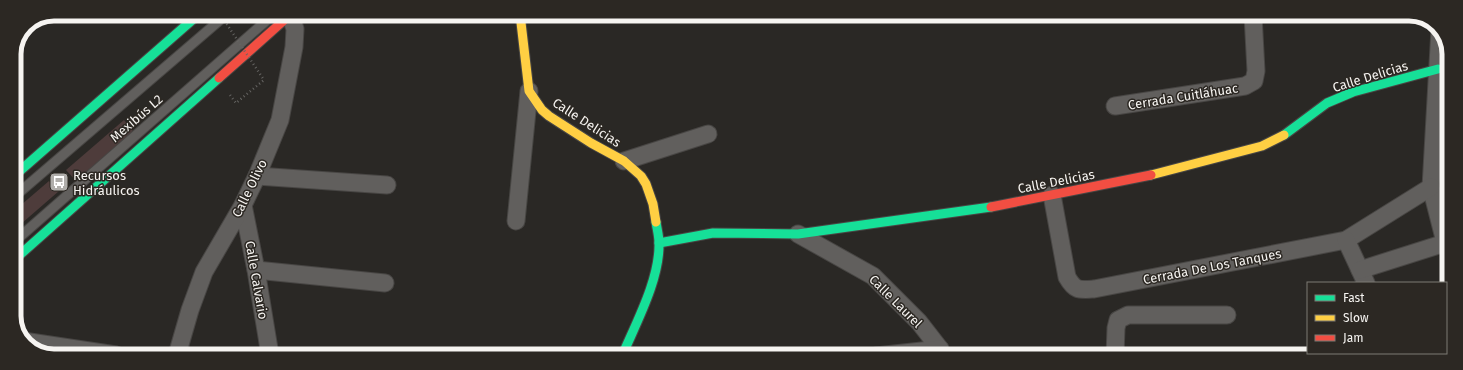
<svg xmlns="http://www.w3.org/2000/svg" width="1463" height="370" font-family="'Fira Sans',sans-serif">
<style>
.building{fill:#4e3c3b}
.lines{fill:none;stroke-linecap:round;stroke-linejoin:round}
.lane-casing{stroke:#484644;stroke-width:11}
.street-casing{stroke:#484644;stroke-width:19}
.fast-casing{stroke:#484644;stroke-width:11}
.slow-casing{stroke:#484644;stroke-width:11}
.jam-casing{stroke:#484644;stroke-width:11}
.path{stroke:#666563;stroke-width:2.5;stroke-dasharray:1 3;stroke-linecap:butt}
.lane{stroke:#615f5d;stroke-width:9}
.street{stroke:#615f5d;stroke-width:17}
.fast{stroke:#16e098;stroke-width:9}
.slow{stroke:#ffcf43;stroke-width:9}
.jam{stroke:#f24e42;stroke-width:9}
.path-bridge{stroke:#666563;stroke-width:2.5;stroke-dasharray:1 3;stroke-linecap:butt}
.labels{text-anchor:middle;stroke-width:3;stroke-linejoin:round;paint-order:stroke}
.street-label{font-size:13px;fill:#f6f4f1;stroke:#2c2823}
.poi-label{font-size:13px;fill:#f6f4f1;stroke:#2c2823;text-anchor:start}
.rim{fill:none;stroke:#f6f4f1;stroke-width:5}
</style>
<rect width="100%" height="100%" fill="#2a2825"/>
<g class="building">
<path d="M124,120L133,131L76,181L66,170Z"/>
<path d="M49,181L59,191L14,230V211Z"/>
</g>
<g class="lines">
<defs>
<g id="lane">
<path d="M14,197L227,14"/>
<path d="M14,242L274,14"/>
</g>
<g id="street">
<path d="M1440,29L1431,187L1445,242"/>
<path d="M1115,106L1245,86L1254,81L1256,71L1253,15"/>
<path d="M624,161L708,134"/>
<path d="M257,176L387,185"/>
<path d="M1052,195L1067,277C1075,291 1079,290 1094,289L1346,240L1431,187"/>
<path d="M243,205L256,270L270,355"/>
<path d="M516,221L529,91"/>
<path d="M798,234L873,276L919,322L940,349L941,356"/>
<path d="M1346,240L1366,283"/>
<path d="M256,270L385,283"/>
<path d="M1360,270L1448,242"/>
<path d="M23,341L116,355"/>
<path d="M1401,353L1402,356"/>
<path d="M177,355L190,310L204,272L243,205L257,176L280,120L294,47L295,29L290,14"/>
<path d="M876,356L940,349"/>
<path d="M1115,356L1116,328L1118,320L1128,315H1227"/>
</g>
<g id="fast">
<path d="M1284,135L1327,103L1353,92L1438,69"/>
<path d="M14,176L199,14"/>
<path d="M659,243L713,233L798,234L991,207"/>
<path d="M14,260L219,78"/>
<path d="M622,356C636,323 660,279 659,243C659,236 657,229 656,222"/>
</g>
<g id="slow">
<path d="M520,14L529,91L542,110L549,116L591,143L624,161L641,176L646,184L653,204L656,222"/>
<path d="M1151,175L1262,146L1284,135"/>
</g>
<g id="jam">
<path d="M219,78L291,14"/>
<path d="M991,207L1151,175"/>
</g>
</defs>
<use href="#lane" class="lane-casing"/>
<use href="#street" class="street-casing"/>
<use href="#fast" class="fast-casing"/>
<use href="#slow" class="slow-casing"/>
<use href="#jam" class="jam-casing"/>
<path class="path" d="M230,95L236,103L264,80"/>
<use href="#lane" class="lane"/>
<use href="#street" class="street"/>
<use href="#fast" class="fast"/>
<use href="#slow" class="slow"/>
<use href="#jam" class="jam"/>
<path class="path-bridge" d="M220,14L264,80"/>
</g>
<defs>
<symbol id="bus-square" viewBox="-11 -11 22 22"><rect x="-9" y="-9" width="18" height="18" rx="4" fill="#afadaa" stroke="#2c2823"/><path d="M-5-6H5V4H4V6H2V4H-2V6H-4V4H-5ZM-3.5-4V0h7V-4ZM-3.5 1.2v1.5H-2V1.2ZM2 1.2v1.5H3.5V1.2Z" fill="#fff"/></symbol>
</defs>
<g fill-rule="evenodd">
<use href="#bus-square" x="48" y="171" width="22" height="22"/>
</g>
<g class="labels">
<g class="street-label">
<text transform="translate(1370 76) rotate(-17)" y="5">Calle Delicias</text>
<text transform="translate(1183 96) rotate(-9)" y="5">Cerrada Cuitláhuac</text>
<text transform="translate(136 118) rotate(-41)" y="5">Mexibús L2</text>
<text transform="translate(587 122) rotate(33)" y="5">Calle Delicias</text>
<text transform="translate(1056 181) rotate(-11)" y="5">Calle Delicias</text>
<text transform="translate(249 188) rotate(-64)" y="5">Calle Olivo</text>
<text transform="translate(1212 266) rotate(-11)" y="5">Cerrada De Los Tanques</text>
<text transform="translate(257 280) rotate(80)" y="5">Calle Calvario</text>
<text transform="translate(896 301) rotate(45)" y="5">Calle Laurel</text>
</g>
<g class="poi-label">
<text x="73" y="180">Recursos<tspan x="73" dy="15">Hidráulicos</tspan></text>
</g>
</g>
<path d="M0 0H1463V370H0ZM54 21H1409A33 33 0 0 1 1442 54V316A33 33 0 0 1 1409 349H54A33 33 0 0 1 21 316V54A33 33 0 0 1 54 21Z" fill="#2c2823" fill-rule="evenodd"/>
<path class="rim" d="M54 21H1409A33 33 0 0 1 1442 54V316A33 33 0 0 1 1409 349H54A33 33 0 0 1 21 316V54A33 33 0 0 1 54 21Z"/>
<rect x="1307" y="282" width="140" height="72" fill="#2c2823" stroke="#7d7a75"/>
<rect x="1315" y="295" width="20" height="6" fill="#16e098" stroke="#7d7a75"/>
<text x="1343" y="302" font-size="12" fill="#f6f4f1">Fast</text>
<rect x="1315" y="315" width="20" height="6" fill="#ffcf43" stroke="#7d7a75"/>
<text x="1343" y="322" font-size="12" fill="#f6f4f1">Slow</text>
<rect x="1315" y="335" width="20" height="6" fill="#f24e42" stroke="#7d7a75"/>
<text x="1343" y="342" font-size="12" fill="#f6f4f1">Jam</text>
</svg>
